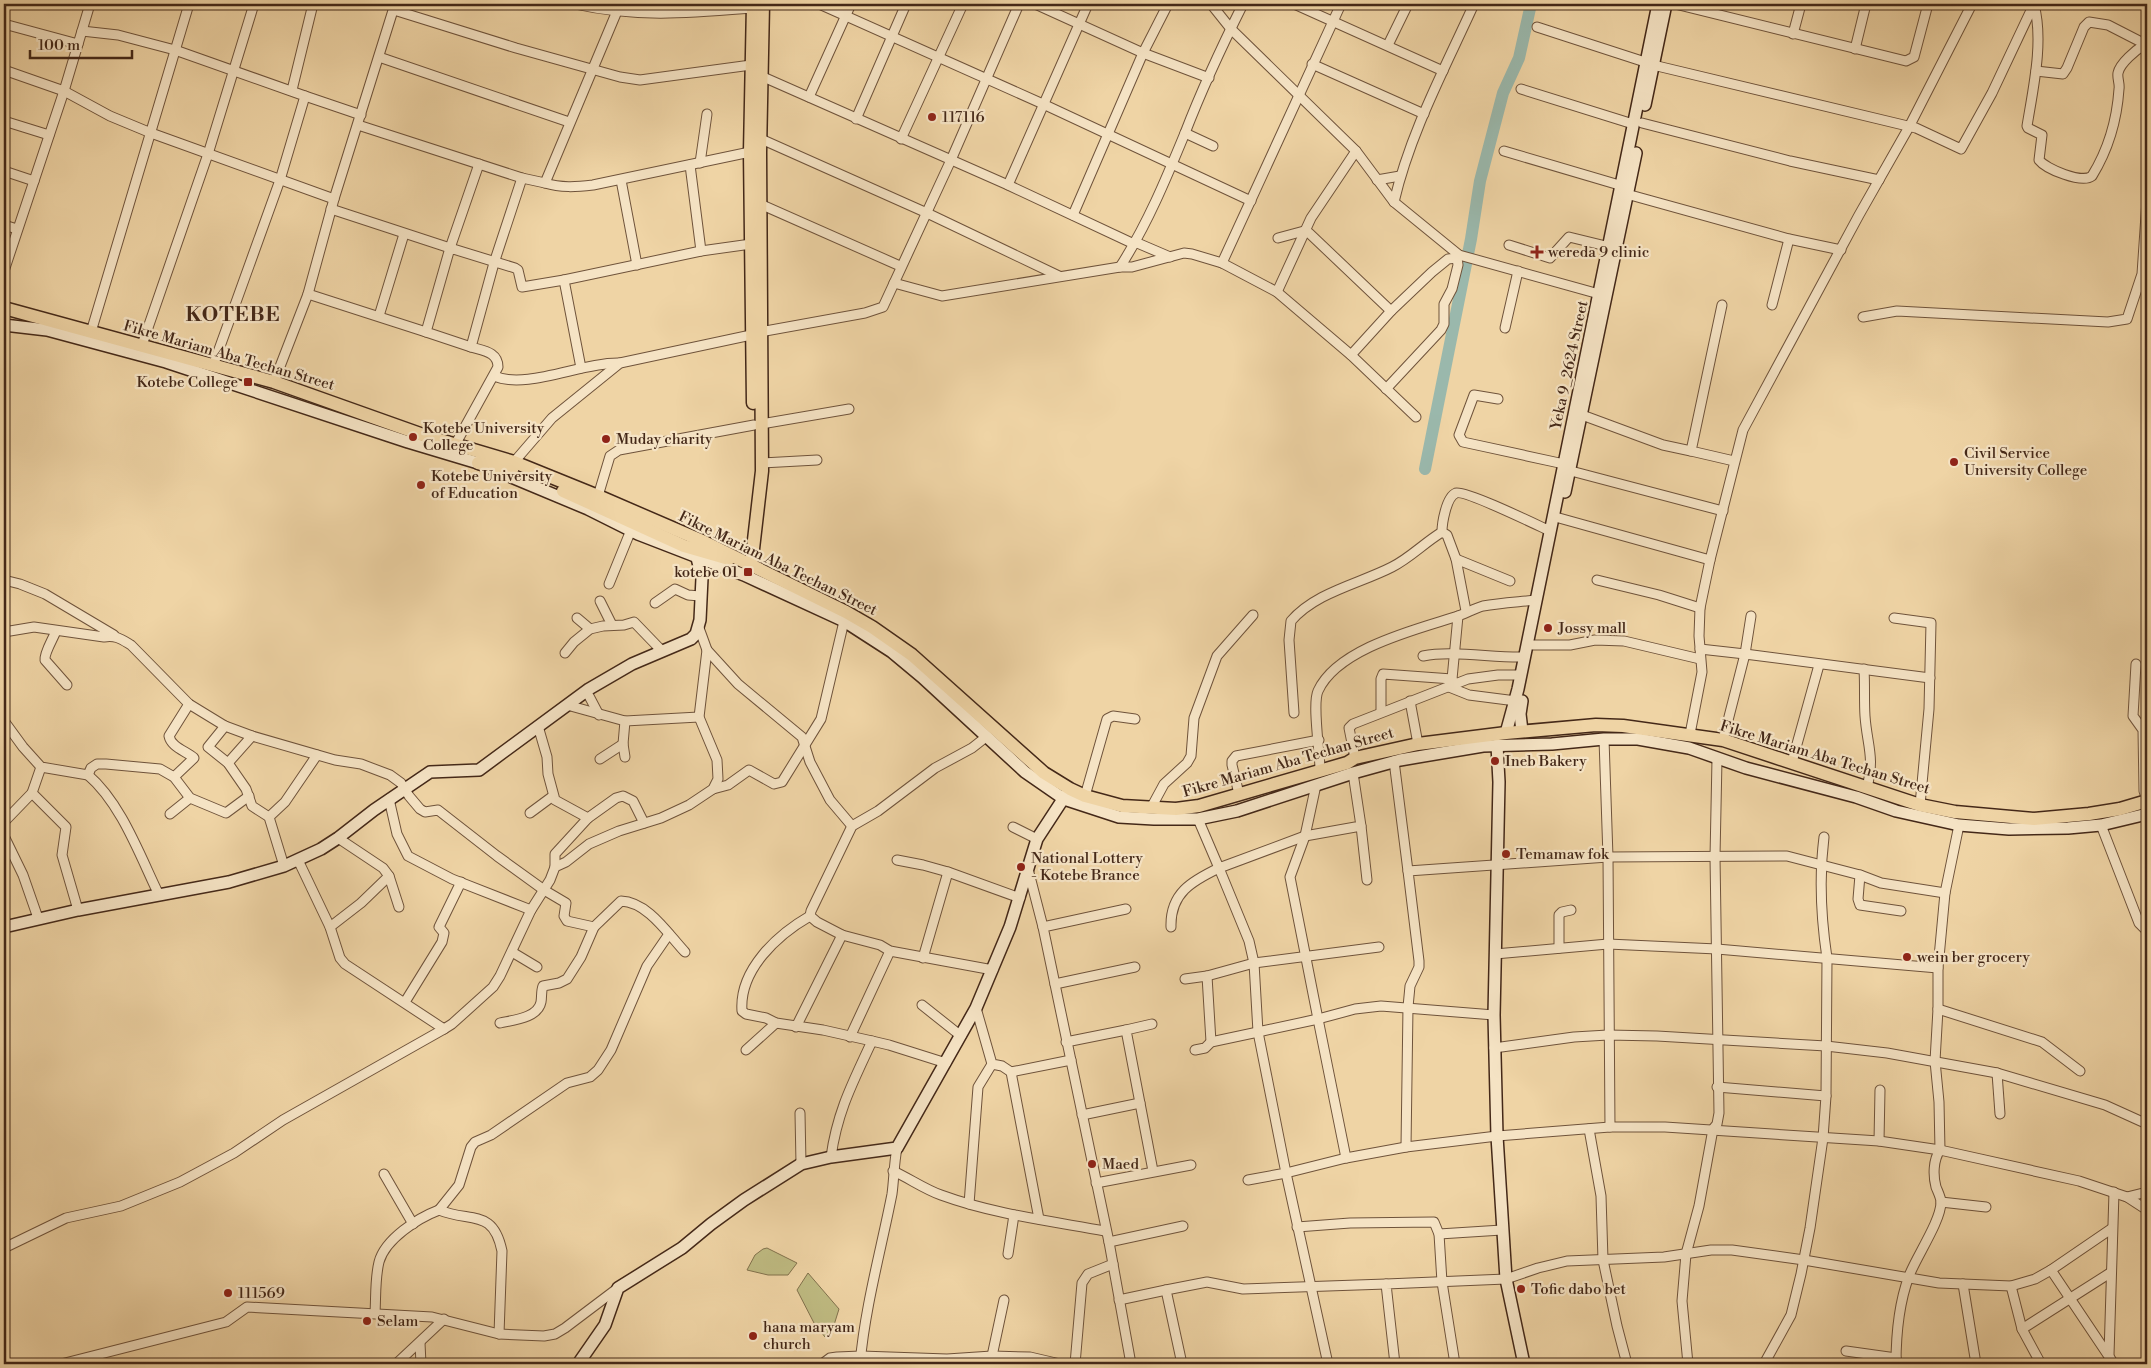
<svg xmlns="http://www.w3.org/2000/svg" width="2151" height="1368" font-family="'Libre Bodoni',serif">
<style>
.green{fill:#bfbb82;stroke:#82724d}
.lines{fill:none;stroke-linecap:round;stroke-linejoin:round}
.river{stroke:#9ab8ac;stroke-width:12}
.street-casing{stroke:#6f533b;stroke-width:11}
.secondary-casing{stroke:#442818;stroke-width:14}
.primary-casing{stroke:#442818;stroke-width:15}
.street{stroke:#f5e3c4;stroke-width:9}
.secondary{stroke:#f5e3c4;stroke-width:11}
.primary{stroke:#efd4a5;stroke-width:12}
.poi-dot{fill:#8f2418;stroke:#f5e3c4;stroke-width:2}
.labels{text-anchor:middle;stroke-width:4.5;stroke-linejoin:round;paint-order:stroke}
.poi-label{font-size:15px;fill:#442818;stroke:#f5e3c4;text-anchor:start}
.street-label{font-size:15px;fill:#442818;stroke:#f5e3c4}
.district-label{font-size:20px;font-weight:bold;letter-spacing:1px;fill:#442818;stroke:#f5e3c4}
</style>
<rect width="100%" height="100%" fill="#efd4a5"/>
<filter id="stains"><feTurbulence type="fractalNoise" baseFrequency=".004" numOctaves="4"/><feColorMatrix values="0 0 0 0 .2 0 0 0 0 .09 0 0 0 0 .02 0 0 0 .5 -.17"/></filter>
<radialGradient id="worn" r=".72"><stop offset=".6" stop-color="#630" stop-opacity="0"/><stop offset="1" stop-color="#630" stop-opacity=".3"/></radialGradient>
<g class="green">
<path d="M767,1248L797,1263L788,1275H768L747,1270L755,1255L763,1249Z"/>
<path d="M808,1273L839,1309L834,1325L825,1337L814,1323L797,1290Z"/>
</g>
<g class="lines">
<path class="river" d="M1425,469L1471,239L1480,181L1503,93L1519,58L1531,4"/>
<defs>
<g id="street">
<path d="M575,4C637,18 690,13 753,8"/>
<path d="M819,4L1043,104L1251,201"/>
<path d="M1035,4L1143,53L1209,78"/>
<path d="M1211,4L1231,29L1356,151L1394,202L1459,255L1599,294"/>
<path d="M1294,4L1443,71"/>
<path d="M1675,4L1906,61L1914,57L1928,4"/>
<path d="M2034,5C2044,41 2033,89 2027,126L2028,128L2042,135L2039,160C2046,169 2082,184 2092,176C2108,150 2117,119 2119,89C2120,84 2117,78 2118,73C2120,63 2136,50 2144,45"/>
<path d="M394,10L516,48L620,77L640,80L751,65"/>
<path d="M4,24L78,44"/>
<path d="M1537,27L1645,62"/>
<path d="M82,31L118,35L175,50L305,96L280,180L213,366"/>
<path d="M1793,34L1801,4"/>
<path d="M1388,45L1408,4"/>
<path d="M1855,49L1866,4"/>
<path d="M379,57L569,122"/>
<path d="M1312,64L1424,114"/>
<path d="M1653,65L1916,128L1961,149L1992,93L2034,4"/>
<path d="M4,70L64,91L110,116L151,133L334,199"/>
<path d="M2036,71L2063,74L2067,68L2084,27L2089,22L2108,25L2147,45"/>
<path d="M761,76L1008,185L1134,244"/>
<path d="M1521,89L1633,124"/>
<path d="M292,90L313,4"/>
<path d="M305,96L361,115"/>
<path d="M809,97L851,4"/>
<path d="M856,119L906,4"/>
<path d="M4,121L49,135"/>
<path d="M1642,123L1790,161L1879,180"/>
<path d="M358,125L522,178L545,183L620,4"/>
<path d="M1185,133L1213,146"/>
<path d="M761,139L927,213L1059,276"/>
<path d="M901,139L963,4"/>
<path d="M1504,151L1626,187"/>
<path d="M700,163L707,114"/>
<path d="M690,165L701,251"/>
<path d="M4,171L34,181"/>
<path d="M621,180L637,265"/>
<path d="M1377,180L1400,176"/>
<path d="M545,183C561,188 576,187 593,185L750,152"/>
<path d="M1008,185L1088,4"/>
<path d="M1623,193L1789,239L1841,250"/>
<path d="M1394,202C1410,133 1445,68 1474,4"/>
<path d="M760,204L900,266"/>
<path d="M331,209L450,248L479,164"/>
<path d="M1073,215L1143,53L1168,4"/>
<path d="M4,225L17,229"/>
<path d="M1278,238L1304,231L1309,233L1391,311"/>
<path d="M1135,242L1170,257"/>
<path d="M1509,245L1550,258L1569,237L1610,247"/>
<path d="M1222,263L1341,4"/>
<path d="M1120,267C1147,225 1166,179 1185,133C1202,89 1222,46 1243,4"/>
<path d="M4,271L64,91L90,4"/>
<path d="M894,283L942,296L1120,267H1132L1184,253L1192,254L1222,263L1277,292L1351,355L1416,417"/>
<path d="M1277,292L1311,218L1356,151"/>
<path d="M308,294L426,332"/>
<path d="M1722,305L1691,451L1734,461"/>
<path d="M1772,305L1789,239"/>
<path d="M379,316L404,234"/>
<path d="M1863,317L1897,311L2108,322L2127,319L2142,274L2147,200"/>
<path d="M1505,328L1518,271"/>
<path d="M91,332L189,4"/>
<path d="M760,332L865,313L883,307L951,160L1019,4"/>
<path d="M142,345L208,154L254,4"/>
<path d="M471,347L426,332L450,248L515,268L518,270L522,287L564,280"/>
<path d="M1351,355L1391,311L1432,272L1448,259L1457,258"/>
<path d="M581,368L564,280L701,251L751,244"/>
<path d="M494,376C527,390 582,362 620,363"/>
<path d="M274,382L308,294L334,199L395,4"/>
<path d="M1386,389L1441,330L1444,324V304L1452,289L1458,265L1457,258L1459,255"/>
<path d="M1498,399L1474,395L1459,435L1463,442L1564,464"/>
<path d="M1582,415L1663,445L1691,451"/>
<path d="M761,424L849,409"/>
<path d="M455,445L498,367C498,352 484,351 471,347L494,263L522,178"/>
<path d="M514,462L552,418L620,363L751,335"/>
<path d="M761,463L817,460"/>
<path d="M1571,471L1723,511"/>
<path d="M598,496L610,456L619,450L754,425"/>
<path d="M1559,518L1710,560"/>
<path d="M1456,559L1510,581"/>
<path d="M4,580L20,584L45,594L114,635"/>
<path d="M1597,580L1659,595L1700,608"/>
<path d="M609,584L631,530"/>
<path d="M600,601L612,625"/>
<path d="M655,603L675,589L688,595L700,596"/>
<path d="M1466,611L1456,559L1447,535L1442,532C1442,524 1446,497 1456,493C1465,490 1537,525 1550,531"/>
<path d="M577,618L590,629"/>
<path d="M1894,618L1931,623L1929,709L1920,805"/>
<path d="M699,628L707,650L738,684L802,737L810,762L830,800L852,826"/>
<path d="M56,631C53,639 44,653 45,660L67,685"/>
<path d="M4,632L34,627L104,637C116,635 121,639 131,645L189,704L225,726L252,736L335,760L361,764L390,775L401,783L409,796L420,809L425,812L438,810L497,856L544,890L566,903L564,916L567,921L594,927"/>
<path d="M1533,645H1570L1595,640L1624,641L1700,659"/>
<path d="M1700,649L1745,654L1751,616"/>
<path d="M565,653L574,642L590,629L603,626L624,625L634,622L662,651"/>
<path d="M1423,656C1452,650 1493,658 1524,657"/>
<path d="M2136,664L2133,716L2143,730L2144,791L2147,800"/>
<path d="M1864,669C1865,684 1864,701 1865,716C1867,745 1875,757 1867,787"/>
<path d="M1454,683L1452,679L1458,616"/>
<path d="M1449,687L1469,695L1516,701"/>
<path d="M589,696L599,715"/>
<path d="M1410,701L1418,744"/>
<path d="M567,705L625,721L699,717"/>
<path d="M1381,711V679L1383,674L1452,679"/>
<path d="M1294,713L1289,640L1291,621C1316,592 1359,584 1392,567C1410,558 1424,543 1442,532"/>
<path d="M4,721L23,747L41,767L88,775L91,768L97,764H106L160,769L174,777L190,798L226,813L249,796"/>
<path d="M625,721L623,744L625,757"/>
<path d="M225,726L208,747L228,763L246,789L252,806L269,817L284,866"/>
<path d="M538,726L547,757L548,774L555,800L588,818L616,798L623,796L633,801L644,823"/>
<path d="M1690,734L1702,672L1699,636L1700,608L1710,560L1743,430L1859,215L1909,127L1972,4"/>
<path d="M1604,739L1608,857L1610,1127"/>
<path d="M1723,740L1745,654L1930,678"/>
<path d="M1355,758L1349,728L1353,724L1468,679L1498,675H1521"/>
<path d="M600,759L623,744"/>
<path d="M1394,761L1408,871"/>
<path d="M1792,762L1819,665"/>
<path d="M228,763L252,736"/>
<path d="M41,767L32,793L66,827L62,855L78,910"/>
<path d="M1320,770C1320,752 1312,704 1318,691C1337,649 1414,630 1455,617C1465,614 1473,609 1483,606C1500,603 1518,602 1536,600"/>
<path d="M88,775C121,803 140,856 159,895"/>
<path d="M174,777L194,758C186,751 171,747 169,736L189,704"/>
<path d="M1316,785L1305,836L1290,877L1318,1019L1355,1009L1381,1006L1494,1015"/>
<path d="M713,789L728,785L749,770L774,784L782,782L821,719L845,617"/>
<path d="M1239,794L1232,765V761L1236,756L1319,740"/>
<path d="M1085,796L1107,719L1113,716L1135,719"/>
<path d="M1151,808L1164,784L1187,763L1191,756L1194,718L1217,656L1253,615"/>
<path d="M530,813L553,796"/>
<path d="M170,814L190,798"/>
<path d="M269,817L285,802L317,755"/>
<path d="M1198,819L1219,868L1305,836L1361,826L1353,773"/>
<path d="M4,822L32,793"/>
<path d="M2101,825L2139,923L2147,931"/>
<path d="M1361,826L1367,880"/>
<path d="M1013,827L1037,839"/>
<path d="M4,836L23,875L38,918"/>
<path d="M338,838L383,868L389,876L399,907"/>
<path d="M298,860L330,927L340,958L345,964L444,1029L452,1024L493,987L500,976L531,910L452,879L408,856L397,834L389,799"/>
<path d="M897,860L923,865L948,872"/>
<path d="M555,867V854L588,818"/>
<path d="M1028,869L1043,927"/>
<path d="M1860,875L1858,899L1860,905L1901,911"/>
<path d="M1126,909L1043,927L1109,1242L1131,1364"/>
<path d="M531,910L550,880L555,867L566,862L589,844L619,831L661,818L689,805L713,789L718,779L717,760L699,717L707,650"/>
<path d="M810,916C777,935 739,970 742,1011L746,1014L766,1018L776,1023L823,1030L872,1041"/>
<path d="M330,927L361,903L389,876"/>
<path d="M1171,927C1170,893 1192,881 1219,868L1249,941L1254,963L1379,947"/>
<path d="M842,935L817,922L810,916L811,911L852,826L878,811L935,768L972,748L986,737"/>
<path d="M1559,948V915L1562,912L1571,910"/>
<path d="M512,952L537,967"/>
<path d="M1495,954L1608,944L1717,949L1938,968"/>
<path d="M923,958L948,872L1020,898"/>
<path d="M1207,976L1211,1042"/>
<path d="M1185,979L1207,976L1254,963L1258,1032L1318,1019L1346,1158"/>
<path d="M1055,984L1135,967"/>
<path d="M405,1002L442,942L444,933L439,927L461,882"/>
<path d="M922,1005L961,1036"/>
<path d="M976,1008L992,1064L1002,1066L1011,1072"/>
<path d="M1938,1009L2042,1042L2080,1071"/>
<path d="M500,1023C513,1020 538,1018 541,1002C542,996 541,991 543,986L559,983L567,979L581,957L594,927L621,901C648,902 668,934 685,952"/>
<path d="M1152,1024L1126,1030L1153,1171"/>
<path d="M796,1027L842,935L880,945L890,951L993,970"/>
<path d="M850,1037L890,951"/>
<path d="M1066,1042L1126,1030"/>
<path d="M1494,1048L1574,1037L1608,1035L1657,1036L1826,1046L1887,1053L1997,1073L2105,1105L2147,1124"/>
<path d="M746,1050L776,1023"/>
<path d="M1195,1050L1205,1048L1211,1042L1258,1032L1286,1173L1248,1180"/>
<path d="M1997,1073L2000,1114"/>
<path d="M1717,1087L1826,1096"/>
<path d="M800,1113L801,1164"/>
<path d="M1082,1115L1140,1103"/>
<path d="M1589,1129L1601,1196L1603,1260L1617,1326L1627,1364"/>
<path d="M1879,1141L1880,1090"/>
<path d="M1406,1147L1408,1007L1410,986L1419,967V961L1408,871L1608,857L1787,856L1860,875L1881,883L1945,893"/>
<path d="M831,1157C837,1112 853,1082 872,1041L889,1045L946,1063"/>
<path d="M893,1171C909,1178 924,1189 941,1195C993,1214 1050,1221 1105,1231"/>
<path d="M384,1174L413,1224"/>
<path d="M1096,1183L1191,1165"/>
<path d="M2127,1197L2147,1192"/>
<path d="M1941,1202L1986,1207"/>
<path d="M969,1204L978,1087L992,1064"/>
<path d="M439,1210L459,1185L471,1147L475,1142L491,1135L567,1083L590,1077L598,1070L611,1050L647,966L669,934"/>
<path d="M1039,1219L1011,1072L1071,1060"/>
<path d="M1297,1227L1350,1223L1434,1222L1439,1234L1442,1282L1455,1364"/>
<path d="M1439,1234L1502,1230"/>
<path d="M1109,1242L1183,1226"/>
<path d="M4,1248L66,1218L121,1206L180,1182L234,1153L283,1120L444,1029"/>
<path d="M1008,1254L1014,1215"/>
<path d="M2051,1270L2114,1364"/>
<path d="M1963,1284L1976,1364"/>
<path d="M2011,1286L2022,1329L2041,1364"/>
<path d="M1119,1300L1166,1290"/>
<path d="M375,1313C376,1296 375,1278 379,1262C385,1239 418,1218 439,1210C471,1223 493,1208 502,1251L499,1334"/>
<path d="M2022,1329L2110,1273"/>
<path d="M420,1343L421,1364"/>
<path d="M1846,1351L1896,1358"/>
<path d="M2109,1355L2114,1192"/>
<path d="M992,1356L1004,1300"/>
<path d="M61,1364L226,1322L247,1307L432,1317L499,1334L544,1336L555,1334L565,1328L618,1288"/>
<path d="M396,1364L444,1319"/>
<path d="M822,1364L830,1358L837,1357L861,1356L947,1359L992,1356L1030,1357L1060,1364"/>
<path d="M860,1364C865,1307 881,1250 892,1194C894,1179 894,1163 897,1148"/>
<path d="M1075,1364L1082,1283L1088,1274L1113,1264"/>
<path d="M1182,1364L1166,1290L1207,1282L1243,1289L1386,1284"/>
<path d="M1328,1364L1286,1173L1346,1158L1406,1147L1497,1136L1610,1127H1665L1879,1141L1940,1150L2079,1181L2127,1197L2147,1210"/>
<path d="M1395,1364L1386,1284L1506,1279L1538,1268L1567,1261L1664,1257L1711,1250H1732L1804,1260L1939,1283L2011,1286L2035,1279L2051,1270L2111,1229"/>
<path d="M1688,1364L1682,1301L1686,1254L1699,1206L1713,1129L1717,1124L1719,1113L1715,857L1717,759"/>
<path d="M1764,1364L1791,1315L1801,1274L1810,1228L1823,1138L1826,1096L1827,958C1821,918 1819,877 1824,837"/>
<path d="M1896,1364C1896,1336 1899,1303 1909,1276C1916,1257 1941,1221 1941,1202C1941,1198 1938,1192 1936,1187C1933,1176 1933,1160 1940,1150L1939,1102L1935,1061L1938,1009V968L1945,893L1959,825"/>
</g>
<g id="secondary">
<path d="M1645,105L1666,4"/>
<path d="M4,325L47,330L166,362L408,442L478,463L588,509L638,534L744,575L844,621L892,652L922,677L1025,772L1064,799L1119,817L1154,819H1198L1237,811L1353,773L1400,760L1483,746L1552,744L1604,739H1638L1689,748L1746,768L1856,797L1896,811L1959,825L2009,829L2068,828L2101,825L2147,814"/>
<path d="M1565,492L1636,153"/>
<path d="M1522,731L1520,714L1522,701"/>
<path d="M1506,733L1518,689L1658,4"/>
<path d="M1497,745L1499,782L1494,1015L1497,1136L1506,1279L1524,1364"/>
<path d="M4,927L78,910L229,882L284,866L321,849L338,838L374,810L430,772L479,770L589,689L632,664L691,639L696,634L700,620L702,578L697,558"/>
<path d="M578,1364L605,1325L618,1288L682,1248L711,1224L744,1200L801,1164L831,1157L897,1148L976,1008L1010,927L1037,839L1067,793"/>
</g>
<g id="primary">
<path d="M753,4L750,152L753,403"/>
<path d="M4,308L274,382L423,435L514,462L598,496L700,540L846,612L872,627L912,655L1044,773L1070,789L1085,796L1122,806L1176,809L1199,806L1347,763L1355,758L1418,744L1506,733L1596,725L1623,726L1723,740L1920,805L1955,812L2034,819L2089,814L2120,809L2147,801"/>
<path d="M478,463L512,470"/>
<path d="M563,491L684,546L729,559"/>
<path d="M751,566L762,471L760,152L763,4"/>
</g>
</defs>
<use href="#street" class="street-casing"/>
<use href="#secondary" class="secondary-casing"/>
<use href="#primary" class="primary-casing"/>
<use href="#street" class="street"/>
<use href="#secondary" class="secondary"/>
<use href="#primary" class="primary"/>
</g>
<g class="poi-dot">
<circle cx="932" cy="117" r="5"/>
<path d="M1534.5 244.5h5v5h5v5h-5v5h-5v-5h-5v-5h5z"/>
<rect x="243" y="377" width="10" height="10" rx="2.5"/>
<circle cx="413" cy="437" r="5"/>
<circle cx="606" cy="439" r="5"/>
<circle cx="1954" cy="462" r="5"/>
<circle cx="421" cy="485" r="5"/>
<rect x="743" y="567" width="10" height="10" rx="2.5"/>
<circle cx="1548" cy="628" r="5"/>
<circle cx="1495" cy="761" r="5"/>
<circle cx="1506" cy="854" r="5"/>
<circle cx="1021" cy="867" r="5"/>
<circle cx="1907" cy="957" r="5"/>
<circle cx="1092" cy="1164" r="5"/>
<circle cx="1521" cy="1289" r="5"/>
<circle cx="228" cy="1293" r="5"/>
<circle cx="367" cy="1321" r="5"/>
<circle cx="753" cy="1336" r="5"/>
</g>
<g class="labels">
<g class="poi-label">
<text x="942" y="122">117116</text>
<text x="1548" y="257">wereda 9 clinic</text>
<text x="238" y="387" text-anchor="end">Kotebe College</text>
<text x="423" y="433">Kotebe University<tspan x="423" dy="17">College</tspan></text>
<text x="616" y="444">Muday charity</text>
<text x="1964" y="458">Civil Service<tspan x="1964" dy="17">University College</tspan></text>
<text x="431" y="481">Kotebe University<tspan x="431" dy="17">of Education</tspan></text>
<text x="738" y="577" text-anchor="end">kotebe 01</text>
<text x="1558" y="633">Jossy mall</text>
<text x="1505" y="766">Ineb Bakery</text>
<text x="1516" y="859">Temamaw fok</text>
<text x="1031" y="863">National Lottery<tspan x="1031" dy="17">- Kotebe Brance</tspan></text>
<text x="1917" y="962">wein ber grocery</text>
<text x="1102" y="1169">Maed</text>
<text x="1531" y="1294">Tofic dabo bet</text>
<text x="238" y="1298">111569</text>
<text x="377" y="1326">Selam</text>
<text x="763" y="1332">hana maryam<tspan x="763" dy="17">church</tspan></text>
</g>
<g class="street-label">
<text transform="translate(229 355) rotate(16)" y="5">Fikre Mariam Aba Techan Street</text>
<text transform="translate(1569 365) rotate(-78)" y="5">Yeka 9_2624 Street</text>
<text transform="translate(778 563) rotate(26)" y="5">Fikre Mariam Aba Techan Street</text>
<text transform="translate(1825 757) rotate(17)" y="5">Fikre Mariam Aba Techan Street</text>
<text transform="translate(1288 762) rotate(-16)" y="5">Fikre Mariam Aba Techan Street</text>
</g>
<g class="district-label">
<text x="233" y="321">KOTEBE</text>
</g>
</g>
<rect width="2151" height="1368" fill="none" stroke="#efd4a5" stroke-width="20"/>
<rect x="5" y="5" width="2141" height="1358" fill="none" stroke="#442818" stroke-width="2.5"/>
<rect x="10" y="10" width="2131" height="1348" fill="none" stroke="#442818"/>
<path d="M30 50v8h102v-8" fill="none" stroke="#442818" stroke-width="2.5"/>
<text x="38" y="50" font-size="15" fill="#442818" stroke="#f5e3c4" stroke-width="4" paint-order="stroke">100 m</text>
<rect width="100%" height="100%" filter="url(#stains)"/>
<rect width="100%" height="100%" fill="url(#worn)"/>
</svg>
